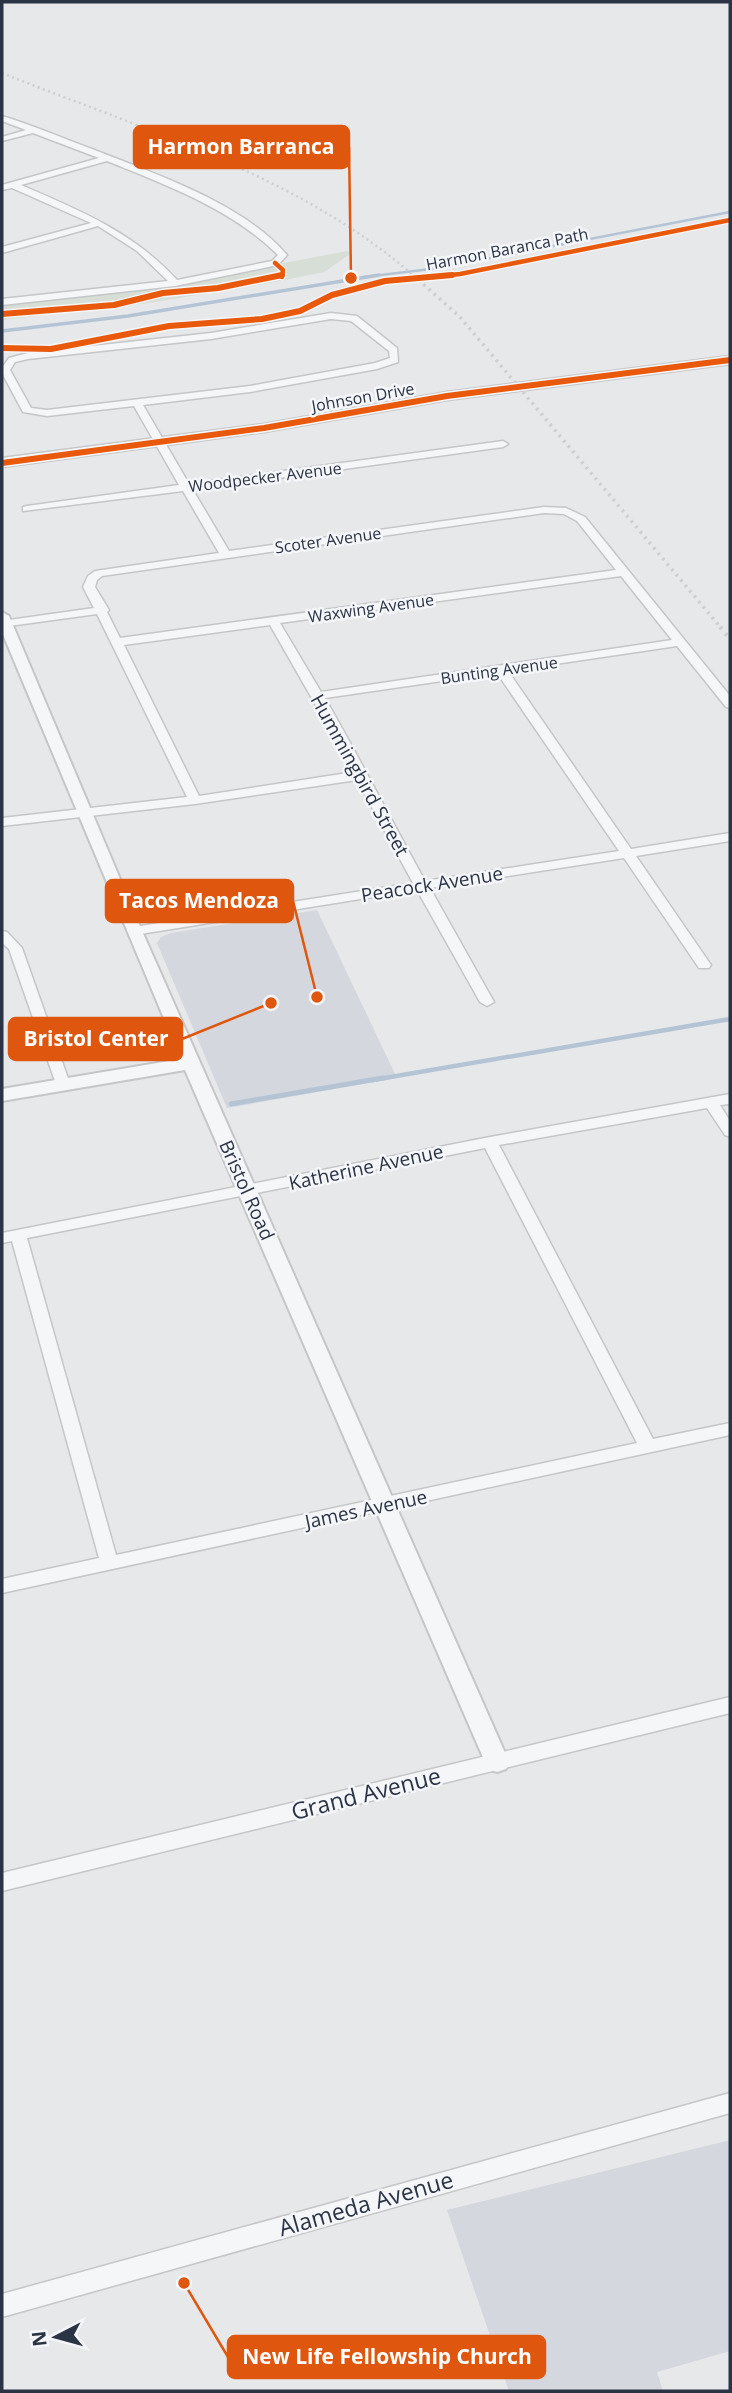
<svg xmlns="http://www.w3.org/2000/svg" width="732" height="2393" font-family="'Open Sans',sans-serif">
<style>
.built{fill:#d4d7dd}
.green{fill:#d6ded6}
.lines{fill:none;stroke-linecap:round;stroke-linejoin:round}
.stream-far3{stroke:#b4c4d5;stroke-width:2.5}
.stream-far2{stroke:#b4c4d5;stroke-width:3.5}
.stream-far1{stroke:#b4c4d5;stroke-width:4.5}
.stream{stroke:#b4c4d5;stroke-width:5}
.minor-casing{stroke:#c4c6c8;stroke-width:3}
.tertiary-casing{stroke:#c4c6c8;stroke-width:4}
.secondary-casing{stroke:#c4c6c8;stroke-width:3}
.minor{fill:#f5f6f7;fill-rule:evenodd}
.tertiary{fill:#f5f6f7;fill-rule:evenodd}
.secondary{fill:#f8f8f8;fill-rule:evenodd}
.rail-far2{stroke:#cecfd2;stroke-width:2.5;stroke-dasharray:2 3.5;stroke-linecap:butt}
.rail-far1{stroke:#cecfd2;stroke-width:3.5;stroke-dasharray:2.5 4.5;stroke-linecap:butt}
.rail{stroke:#cecfd2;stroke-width:4.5;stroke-dasharray:2.5 6;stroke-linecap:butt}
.cycleway-far1-casing{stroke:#f4f6f9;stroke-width:7}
.cycleway-casing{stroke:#f4f6f9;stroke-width:9}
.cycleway-far1{stroke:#e8590c;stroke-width:4.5}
.cycleway{stroke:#e8590c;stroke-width:6}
.labels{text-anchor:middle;stroke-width:5;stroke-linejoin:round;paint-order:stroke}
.far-street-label{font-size:16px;fill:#2b3445;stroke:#f4f6f9}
.street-label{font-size:19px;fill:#2b3445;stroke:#f4f6f9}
.near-street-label{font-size:23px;fill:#2b3445;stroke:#f4f6f9}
.leader{fill:none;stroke:#df570f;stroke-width:2.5}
.callout-dot{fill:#df570f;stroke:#f4f6f9;stroke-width:2.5}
.callout{fill:#df570f;stroke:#df570f;stroke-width:2.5}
.callout-label{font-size:21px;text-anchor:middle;font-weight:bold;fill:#fff}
</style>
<rect width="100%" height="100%" fill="#e6e8ea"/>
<g class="built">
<path d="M317,910L397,1078L227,1108L157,943L161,937L171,933Z"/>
<path d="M730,2140V2351L657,2372L663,2391H509L447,2210Z"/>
</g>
<path class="green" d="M348,251L350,254L324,272L275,282L148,303L2,320V302L175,283Z"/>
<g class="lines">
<path class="stream-far3" d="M364,277L439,268L730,212"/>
<path class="stream-far2" d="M2,331L128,316L379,275"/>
<path class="stream-far1" d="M373,1080L730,1019"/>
<path class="stream" d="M231,1104L383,1078"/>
<defs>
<g id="minor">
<path d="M2,116C32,125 62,138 92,149C155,174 243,203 287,255L278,265L175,286L2,305V299L168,281L137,251L98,226L2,253V247L91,223L12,188L2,190V185L99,158L33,133L2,141V137L26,130L2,121ZM107,161C166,185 232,209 278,255L272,261L177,280C133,232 79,210 21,185Z"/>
<path d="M331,313L357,316L397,348L398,362L377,369L250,392L143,405L189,484L503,441L508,444L503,447L193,490L229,551L544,507L566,508L585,517L730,696V708L726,707L677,646L508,671L631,849L730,833V841L636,856L711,965L709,968H699L624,858L430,888L494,1002L487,1006L480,1002L417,890L134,935L127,931L134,927L413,883L357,780L195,804L2,826V818L187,797L97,614L2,627V621L94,608L83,587L88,576L95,571L219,553L183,491L23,511V507L27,506L179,485L134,406L47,416L23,412L2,373V368L9,358L28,353L211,333ZM331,319L351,321L389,351L390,358L375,363L250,386L47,410L31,408L10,370L15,362L28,359L211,339ZM544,513L564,514L577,521L616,570L120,638L107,612L109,610L95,587L97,580L102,576ZM621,576L672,640L321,692L280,623ZM270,625L354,772L199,796L124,645ZM497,673L619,851L425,881C391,820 360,759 325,698Z"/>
<path d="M2,931L7,932L22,948L70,1084L68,1087L63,1089L56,1084L9,949L2,943Z"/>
<path d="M730,1094V1104L720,1105L730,1121V1137L725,1135L707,1108L499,1145L653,1439L730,1423V1435L2,1593V1579L99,1558L12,1241L2,1243V1233L490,1137ZM485,1148L637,1443L116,1555L27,1238Z"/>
<path d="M730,1697V1713L2,1891V1873Z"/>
<path d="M730,2093V2113L2,2317V2294Z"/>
</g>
<path id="tertiary" d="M2,612L9,616L142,931L509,1762L506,1769L497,1772L488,1769L485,1762L185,1070L2,1101V1089L181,1059L2,632Z"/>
<path id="secondary" d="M730,356V364L447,400L264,432L2,467V458L264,424L447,392Z"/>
</defs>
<use href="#minor" class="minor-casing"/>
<use href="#tertiary" class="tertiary-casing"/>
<use href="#secondary" class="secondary-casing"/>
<use href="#minor" class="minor"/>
<use href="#tertiary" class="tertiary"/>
<use href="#secondary" class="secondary"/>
<path class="rail-far2" d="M2,73C139,128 303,177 415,277"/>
<path class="rail-far1" d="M413,275L460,317L722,629"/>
<path class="rail" d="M720,627L730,639"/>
<defs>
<g id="cycleway-far1">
<path d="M275,263L283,270L282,277"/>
<path d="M433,277L460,274L730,220"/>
</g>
<g id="cycleway">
<path d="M2,314L114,305L163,293L218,288L282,275"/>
<path d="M2,348L51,349L169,326L262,319L300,311L332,295L385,281L452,275"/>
<path d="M2,463L264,428L447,396L730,360"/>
</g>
</defs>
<use href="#cycleway-far1" class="cycleway-far1-casing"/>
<use href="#cycleway" class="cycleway-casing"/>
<use href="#cycleway-far1" class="cycleway-far1"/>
<use href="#cycleway" class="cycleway"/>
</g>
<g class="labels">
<g class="far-street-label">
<text transform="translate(507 249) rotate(-11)" y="6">Harmon Baranca Path</text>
<text transform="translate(363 397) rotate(-10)" y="6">Johnson Drive</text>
<text transform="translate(265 477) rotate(-7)" y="6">Woodpecker Avenue</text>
<text transform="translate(328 540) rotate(-8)" y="6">Scoter Avenue</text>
<text transform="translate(371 608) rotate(-8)" y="6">Waxwing Avenue</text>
<text transform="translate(499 670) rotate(-8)" y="6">Bunting Avenue</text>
</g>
<g class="street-label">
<text transform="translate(360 775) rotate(61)" y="7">Hummingbird Street</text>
<text transform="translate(432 884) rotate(-9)" y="7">Peacock Avenue</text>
<text transform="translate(366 1167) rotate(-12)" y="7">Katherine Avenue</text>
<text transform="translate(247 1190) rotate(66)" y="7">Bristol Road</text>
<text transform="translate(366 1509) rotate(-12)" y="7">James Avenue</text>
</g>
<g class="near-street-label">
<text transform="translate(366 1794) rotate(-14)" y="8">Grand Avenue</text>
<text transform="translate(366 2204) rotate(-16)" y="8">Alameda Avenue</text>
</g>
</g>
<path class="leader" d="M351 278L349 147M317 997L293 901M271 1003L182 1039M184 2283L228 2357"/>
<g class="callout-dot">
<circle cx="351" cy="278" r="7"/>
<circle cx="317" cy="997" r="7"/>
<circle cx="271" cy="1003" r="7"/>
<circle cx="184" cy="2283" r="7"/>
</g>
<g class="callout">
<rect x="134" y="126" width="215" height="42" rx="7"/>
<rect x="106" y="880" width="187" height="42" rx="7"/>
<rect x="9" y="1018" width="173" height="42" rx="7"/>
<rect x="228" y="2336" width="317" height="42" rx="7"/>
</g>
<g class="callout-label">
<text x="241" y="154">Harmon Barranca</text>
<text x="199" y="908">Tacos Mendoza</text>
<text x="96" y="1046">Bristol Center</text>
<text x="387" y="2364">New Life Fellowship Church</text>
</g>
<rect width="732" height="2393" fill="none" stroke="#2b3445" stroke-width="7"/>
<g transform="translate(56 2337) rotate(264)" stroke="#f4f6f9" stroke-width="5" paint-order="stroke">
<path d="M0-5L12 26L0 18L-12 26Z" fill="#2b3445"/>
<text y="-10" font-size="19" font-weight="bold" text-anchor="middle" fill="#2b3445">N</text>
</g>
</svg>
